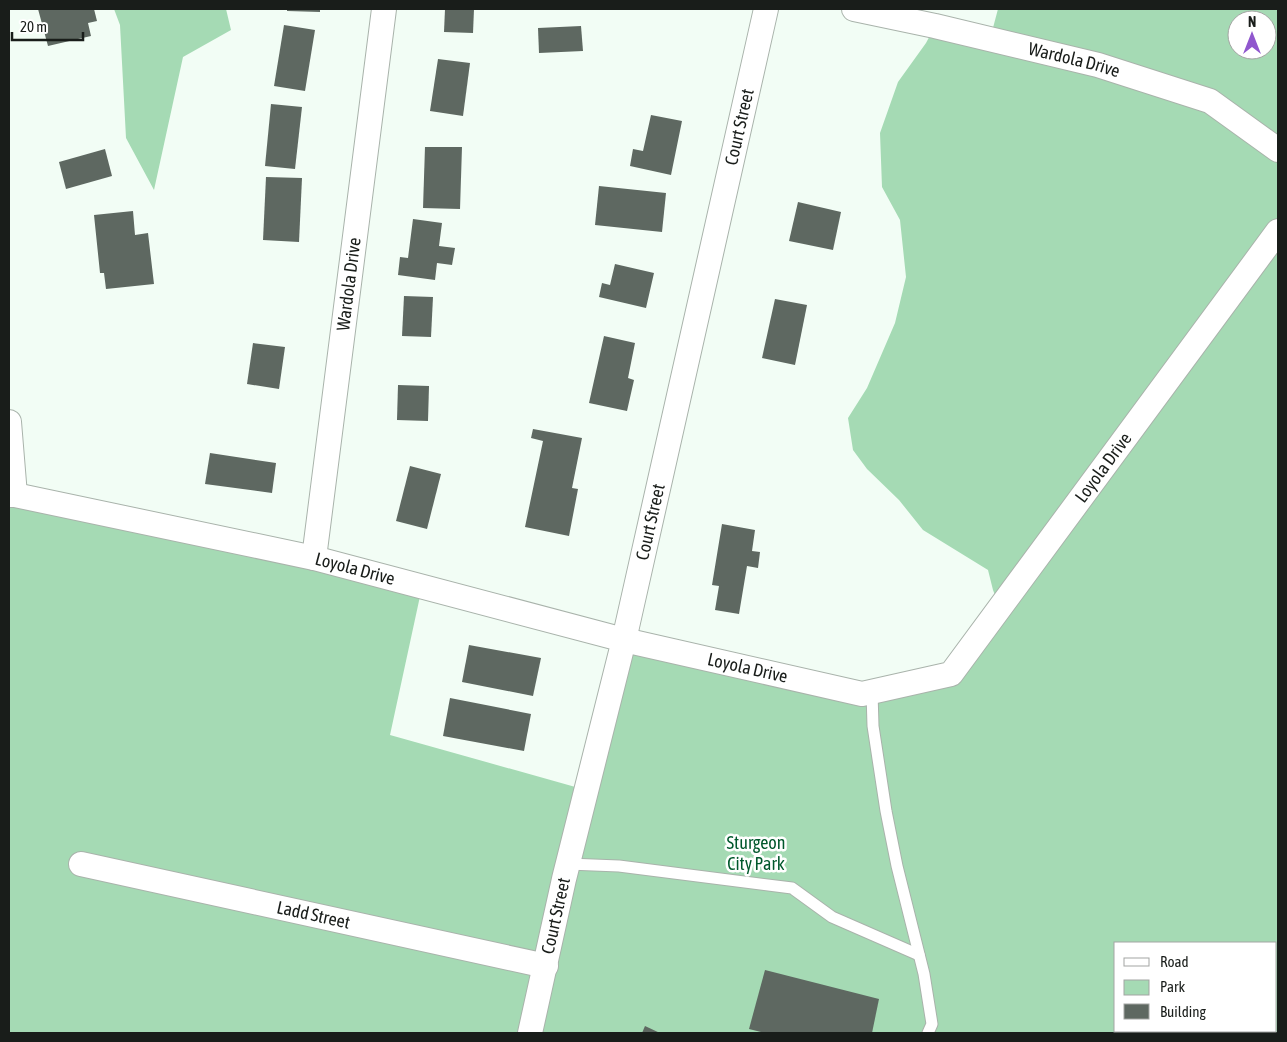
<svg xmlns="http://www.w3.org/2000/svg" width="1287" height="1042" font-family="'Asap Condensed',sans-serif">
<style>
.green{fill:#a5dab4;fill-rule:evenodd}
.building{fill:#5e6861}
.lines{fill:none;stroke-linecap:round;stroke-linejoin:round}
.service-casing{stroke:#a9b3ab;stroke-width:13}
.minor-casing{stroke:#a9b3ab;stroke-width:26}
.service{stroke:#fff;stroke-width:11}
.minor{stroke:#fff;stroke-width:24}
.labels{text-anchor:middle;stroke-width:5;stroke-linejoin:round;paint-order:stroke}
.street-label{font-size:18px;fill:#191d1a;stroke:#fff}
.park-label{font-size:18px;fill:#00582c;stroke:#fff}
</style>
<rect width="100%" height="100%" fill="#f2fdf5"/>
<g class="green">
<path d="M114,9H226L231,30L183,57L154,190L126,138L120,25Z"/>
<path d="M998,9H1278V1033H9V495L422,587L390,735L586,790L624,640L862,694L951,674L1000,608L993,590L988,570L923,530L899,500L867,469L853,450L848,418L867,388L895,323L906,277L900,220L882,187L880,133L898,82L926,43L935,26L990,39ZM1237,20H1267V50H1237ZM1116,943H1276V1031H1116Z"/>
</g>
<g class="building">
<path d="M38,9H94L97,21L88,23L91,36L48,46Z"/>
<path d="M287,9H320V12L287,11Z"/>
<path d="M445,9H474L473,33L444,32Z"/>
<path d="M284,25L315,30L305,91L274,86Z"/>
<path d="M581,26L583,51L539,53L538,28Z"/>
<path d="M438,59L470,63L463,116L430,111Z"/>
<path d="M271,104L302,107L295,169L265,166Z"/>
<path d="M651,115L682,121L671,175L630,166L633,149L643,151Z"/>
<path d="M425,147H462L460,209L423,208Z"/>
<path d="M105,149L112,176L66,189L59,162Z"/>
<path d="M266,177L302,178L299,242L263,240Z"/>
<path d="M599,186L666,193L662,232L595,225Z"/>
<path d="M798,202L841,212L833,250L789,241Z"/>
<path d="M133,211L135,235L148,233L154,284L106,289L104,273H100L94,215Z"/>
<path d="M413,219L442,223L439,246L455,248L452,265L437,263L435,280L398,275L400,257L408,258Z"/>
<path d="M615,264L654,273L646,308L599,297L602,283L610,285Z"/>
<path d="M404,296L433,297L431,337L402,336Z"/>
<path d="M775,299L807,305L795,365L762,358Z"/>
<path d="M604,336L635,343L628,378L634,380L627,411L589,403Z"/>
<path d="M253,343L285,347L279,389L247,384Z"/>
<path d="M398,385L429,386L428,421L397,420Z"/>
<path d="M533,429L582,438L572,488L578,489L569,536L525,527L543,441L531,438Z"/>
<path d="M210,453L276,463L272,493L205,484Z"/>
<path d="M410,466L441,474L427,529L396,521Z"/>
<path d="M722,524L755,530L752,551L760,552L758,568L747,566L739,614L715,610L719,586L712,585Z"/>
<path d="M469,645L541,658L533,696L462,682Z"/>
<path d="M450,698L531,714L524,751L443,736Z"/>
<path d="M765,970L879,999L872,1033H765L749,1029Z"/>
<path d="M645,1026L660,1033H642Z"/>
</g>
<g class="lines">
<defs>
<g id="service">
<path d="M872,692L873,726L886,811L897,866L924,974L932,1024L928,1033"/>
<path d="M568,864L619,866L792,888L832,917L919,955"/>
</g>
<g id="minor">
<path id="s1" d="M854,9L935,26L1098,65L1210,101L1278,150"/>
<path d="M9,422L15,495"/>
<path id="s2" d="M9,495H15L314,558L624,640L862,694L951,674L1278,231"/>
<path id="s3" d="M314,558L384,9"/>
<path id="s4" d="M81,864L546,966"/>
<path id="s5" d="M530,1033L564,879L624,640L766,9"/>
</g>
</defs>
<use href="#service" class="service-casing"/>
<use href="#minor" class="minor-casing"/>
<use href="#service" class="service"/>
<use href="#minor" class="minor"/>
</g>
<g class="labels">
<g class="street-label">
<text dy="6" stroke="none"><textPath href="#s1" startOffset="226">Wardola Drive</textPath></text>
<text dy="6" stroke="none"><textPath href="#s5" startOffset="930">Court Street</textPath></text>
<text dy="6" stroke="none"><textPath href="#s3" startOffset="276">Wardola Drive</textPath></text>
<text dy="6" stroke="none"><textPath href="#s2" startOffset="1224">Loyola Drive</textPath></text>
<text dy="6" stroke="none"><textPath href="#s5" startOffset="525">Court Street</textPath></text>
<text dy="6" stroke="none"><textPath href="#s2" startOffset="354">Loyola Drive</textPath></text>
<text dy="6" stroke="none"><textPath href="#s2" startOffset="759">Loyola Drive</textPath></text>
<text dy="6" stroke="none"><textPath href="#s4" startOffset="238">Ladd Street</textPath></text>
<text dy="6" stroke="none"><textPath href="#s5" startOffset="120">Court Street</textPath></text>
</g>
<g class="park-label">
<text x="756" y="849">Sturgeon<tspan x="756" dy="21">City Park</tspan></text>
</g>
</g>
<rect width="1287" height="1042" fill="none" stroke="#191d1a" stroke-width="20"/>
<rect x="1114" y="942" width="162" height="90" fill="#ffffff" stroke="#a3a5a3"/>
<rect x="1124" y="958" width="25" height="8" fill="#ffffff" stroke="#a3a5a3"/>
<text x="1160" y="967" font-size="15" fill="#191d1a">Road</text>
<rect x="1124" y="980" width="25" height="15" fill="#a5dab4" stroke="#a3a5a3"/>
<text x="1160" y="992" font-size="15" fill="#191d1a">Park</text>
<rect x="1124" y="1004" width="25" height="15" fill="#5e6861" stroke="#a3a5a3"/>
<text x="1160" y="1017" font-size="15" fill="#191d1a">Building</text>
<g transform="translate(1252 35)"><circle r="24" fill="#ffffff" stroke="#a3a5a3"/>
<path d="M0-4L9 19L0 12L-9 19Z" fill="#9057ce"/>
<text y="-8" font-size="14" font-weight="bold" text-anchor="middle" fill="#191d1a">N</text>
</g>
<path d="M12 32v8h71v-8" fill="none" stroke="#191d1a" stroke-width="2.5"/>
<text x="20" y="32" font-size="15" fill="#191d1a" stroke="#ffffff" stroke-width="4" paint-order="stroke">20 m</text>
</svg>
